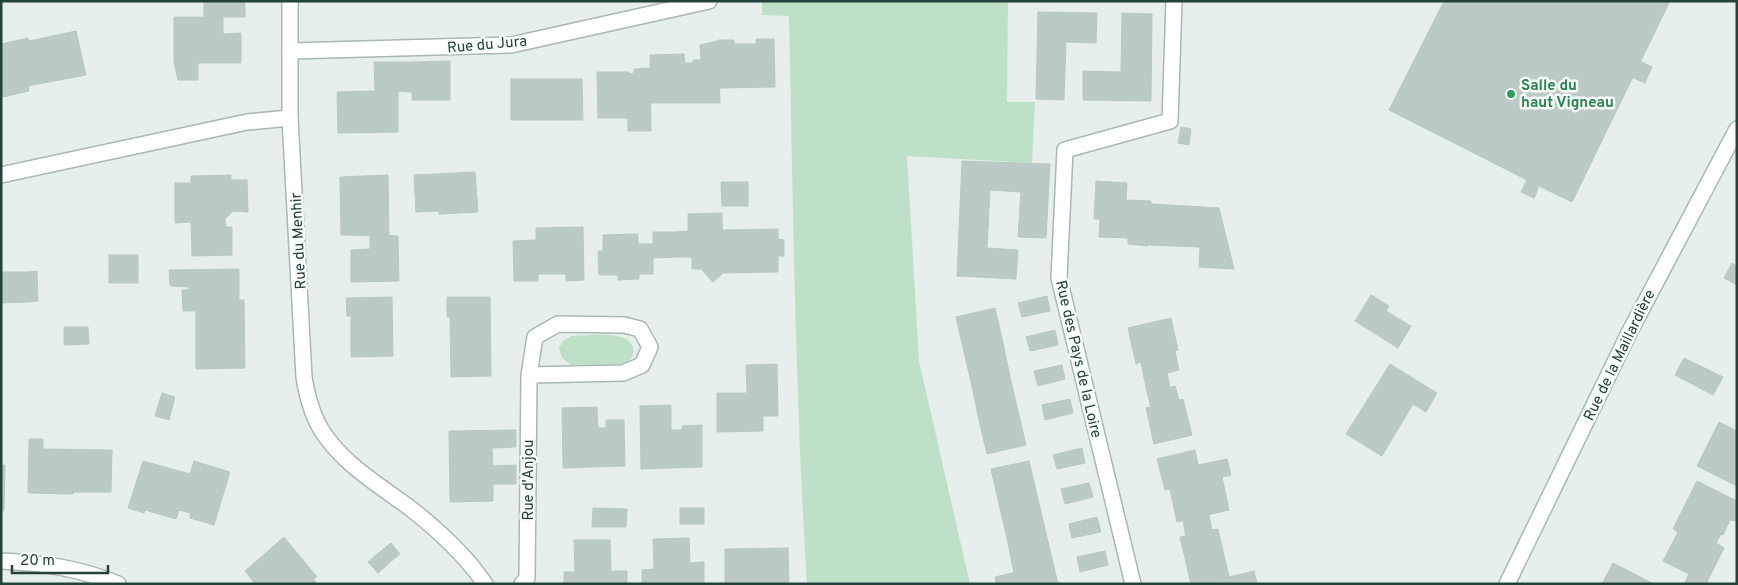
<svg xmlns="http://www.w3.org/2000/svg" width="1738" height="585" font-family="Overpass,sans-serif">
<style>
.green{fill:#bfe0c8}
.building{fill:#bbcac4;stroke:#b8c9c2}
.lines{fill:none;stroke-linecap:round;stroke-linejoin:round}
.street-casing{stroke:#a8b8b2;stroke-width:18}
.secondary-casing{stroke:#a4bbb3;stroke-width:18}
.street{stroke:#fff;stroke-width:15}
.secondary{stroke:#fff;stroke-width:15}
.leisure-dot{fill:#2e9e5b;stroke:#f7fbf9;stroke-width:2}
.labels{text-anchor:middle;stroke-width:5;stroke-linejoin:round;paint-order:stroke}
.street-label{font-size:15px;fill:#24423a;stroke:#f7fbf9}
.leisure-label{font-size:15px;font-weight:bold;fill:#27864d;stroke:#f7fbf9;text-anchor:start}
</style>
<rect width="100%" height="100%" fill="#e6efeb"/>
<g class="green">
<path d="M762,1H1008L1007,102H1035L1032,163L907,156L919,361L970,584H807C795,395 793,205 789,16L762,15Z"/>
<path d="M571,336C586,336 629,329 633,348C635,356 630,360 625,364L571,365L562,358L559,348L563,341Z"/>
</g>
<g class="building">
<rect x="204" y="1" width="41" height="16"/>
<path d="M1444,1H1670L1572,202L1539,186L1534,198L1521,192L1527,180L1389,110Z"/>
<path d="M1038,12L1097,13L1096,43L1066,42L1064,100L1036,99Z"/>
<path d="M1122,13L1152,14L1151,101L1083,100V71L1121,72Z"/>
<path d="M174,17H223V34L241,33V63H198V80H178L174,62Z"/>
<path d="M76,31L86,75L28,86L29,91L3,97L1,92V44L28,38L29,41Z"/>
<path d="M756,39H774L775,87L719,88L718,40H734V44H756Z"/>
<path d="M718,41L720,103H651L650,55L684,54L685,63H693V60H701L700,45Z"/>
<path d="M450,61V100H412V62Z"/>
<path d="M1640,61L1652,67L1645,83L1632,77Z"/>
<path d="M374,62H412V92L398,91V132L338,133L337,92L375,91Z"/>
<path d="M650,68L651,131H628V118H598L597,72H629V74L634,73V69Z"/>
<path d="M511,79H582L583,120H511Z"/>
<path d="M1181,127L1191,129L1189,145L1178,143Z"/>
<path d="M962,161L1050,164L1046,238L1018,237L1021,192L990,190L987,248L1018,250L1016,279L957,276Z"/>
<path d="M475,172L478,212L439,214V211L416,212L414,175Z"/>
<path d="M231,175V180H247L248,212L233,211L225,219L226,227H232V255L192,256L191,222L175,223V183H191V176Z"/>
<path d="M388,175L389,236L341,235L340,177Z"/>
<path d="M1096,181L1127,183L1126,200L1151,201L1148,246L1128,244V238L1099,237L1100,219H1094Z"/>
<path d="M721,182H748V206H722Z"/>
<path d="M1151,204L1219,208L1234,269L1199,267L1200,247L1149,245Z"/>
<path d="M722,213L723,273L713,282L701,269H692V257H676L675,232L688,231V214Z"/>
<path d="M583,227L584,280L566,281V274H538V281H514L513,241L536,240V228Z"/>
<path d="M778,229V239L784,240V256H778V272L723,273L722,230Z"/>
<path d="M653,232H675L676,257L653,258Z"/>
<path d="M638,234V244H653V274H639V279L618,280V275H599L598,251H603V235Z"/>
<path d="M370,235L398,236L399,281L351,282V250L370,249Z"/>
<rect x="109" y="255" width="29" height="15"/>
<path d="M1732,263L1737,266V285L1724,278Z"/>
<path d="M239,269V300H244L245,368L196,369V311H183L182,290H189V287L170,286L169,270Z"/>
<rect x="109" y="270" width="29" height="13"/>
<path d="M37,271L38,301L29,302L28,272Z"/>
<path d="M1,272H28L29,302L1,303Z"/>
<path d="M1371,295L1389,306L1386,311L1411,326L1398,348L1355,321Z"/>
<path d="M1047,296L1050,311L1022,317L1018,303Z"/>
<path d="M392,297L393,356L351,357V316H347L346,298Z"/>
<path d="M447,297H490L491,376L451,377L450,317H447Z"/>
<path d="M995,308L1003,343L964,352L956,317Z"/>
<path d="M1171,318L1178,350L1175,351L1179,370L1167,373L1170,387L1147,392L1141,362L1136,364L1128,328Z"/>
<path d="M64,327H88L89,344L64,345Z"/>
<path d="M1055,330L1058,345L1030,351L1026,337Z"/>
<path d="M1003,343L1010,377L972,386L964,352Z"/>
<path d="M1684,358L1723,377L1713,395L1675,375Z"/>
<path d="M777,364L778,416H763V431L717,432V393H747L746,365Z"/>
<path d="M1390,364L1437,393L1426,412L1413,404L1382,456L1346,434Z"/>
<path d="M1062,365L1065,379L1038,386L1034,371Z"/>
<path d="M1010,377L1018,411L979,420L972,386Z"/>
<path d="M1175,386L1179,400L1183,399L1192,435L1154,444L1146,408L1151,407L1147,392Z"/>
<path d="M162,393L175,397L169,420L155,416Z"/>
<path d="M1070,399L1073,413L1045,420L1042,405Z"/>
<path d="M671,405V430H682V426L702,425V467L641,469L640,406Z"/>
<path d="M597,407L598,428H606V420H624L625,466L563,468L562,408Z"/>
<path d="M1018,411L1026,445L987,454L979,420Z"/>
<path d="M1719,422L1737,431V486L1697,466Z"/>
<path d="M516,430V447L492,448L493,466L516,465V484H493V501L450,502L449,431Z"/>
<path d="M29,439H43V449L112,450L111,492H74L73,494L28,493Z"/>
<path d="M1082,448L1085,463L1057,469L1053,455Z"/>
<path d="M1195,450L1198,465L1227,459L1231,475L1222,477L1229,510L1177,522L1170,489L1165,490L1157,459Z"/>
<path d="M143,461L190,474L194,461L230,472L214,525L190,518V513L179,510L176,519L145,510L144,513L128,508Z"/>
<path d="M1029,461L1037,495L999,504L991,469Z"/>
<path d="M1,465H5L4,511H1Z"/>
<path d="M1697,481L1737,501V517L1735,521L1730,520L1723,535L1721,534L1716,543L1724,548L1706,584H1687L1685,582L1689,574L1663,561L1678,532L1673,529Z"/>
<path d="M1089,483L1093,497L1065,504L1061,489Z"/>
<path d="M1037,495L1045,529L1007,538L999,504Z"/>
<path d="M593,508L627,509L626,527H592Z"/>
<rect x="680" y="508" width="24" height="16"/>
<path d="M1209,515L1212,530L1218,529L1229,577L1199,584H1191L1180,537L1186,536L1183,521Z"/>
<path d="M1097,517L1101,532L1072,538L1069,524Z"/>
<path d="M1045,529L1053,563L1014,573L1007,538Z"/>
<path d="M284,537L317,577L313,579L317,584H261L260,581L255,584L245,571Z"/>
<path d="M689,538L690,563L704,562V584H642V570L654,569L653,539Z"/>
<path d="M574,540H610L611,571H627V584H564V572H575Z"/>
<path d="M391,543L400,554L396,557L387,546Z"/>
<path d="M387,546L396,557L378,573L368,562Z"/>
<path d="M788,548L789,584H725V549Z"/>
<path d="M1105,551L1108,565L1080,572L1077,557Z"/>
<path d="M1053,563L1058,584H996L995,577Z"/>
<path d="M1613,563L1652,583L1654,584H1602Z"/>
<path d="M1254,571L1257,584H1200L1229,577Z"/>
</g>
<g class="lines">
<defs>
<g id="street">
<path d="M290,1V118"/>
<path d="M290,51L511,45L709,1"/>
<path d="M1,175L247,122L290,118L304,377C307,396 312,415 322,431C343,464 379,485 410,508C438,530 465,554 485,584"/>
<path d="M1,561C43,563 79,568 118,584"/>
<path d="M522,584L527,578L529,375L535,337L558,324L624,325L640,329L650,347L642,365L623,373L529,375"/>
<path d="M1133,584L1059,278L1065,150L1170,121L1174,1"/>
</g>
<path id="secondary" d="M1507,584L1629,333L1737,129"/>
</defs>
<use href="#street" class="street-casing"/>
<use href="#secondary" class="secondary-casing"/>
<use href="#street" class="street"/>
<use href="#secondary" class="secondary"/>
</g>
<circle class="leisure-dot" cx="1511" cy="94" r="5"/>
<g class="labels">
<g class="street-label">
<text transform="translate(487 44) rotate(-5)" y="5">Rue du Jura</text>
<text transform="translate(298 241) rotate(-93)" y="5">Rue du Menhir</text>
<text transform="translate(1619 355) rotate(-64)" y="5">Rue de la Maillardière</text>
<text transform="translate(1079 359) rotate(77)" y="5">Rue des Pays de la Loire</text>
<text transform="translate(528 480) rotate(-90)" y="5">Rue d'Anjou</text>
</g>
<g class="leisure-label">
<text x="1521" y="90">Salle du<tspan x="1521" dy="17">haut Vigneau</tspan></text>
</g>
</g>
<rect width="1738" height="585" fill="none" stroke="#24423a" stroke-width="5"/>
<path d="M12 565v8h96v-8" fill="none" stroke="#24423a" stroke-width="2.5"/>
<text x="20" y="565" font-size="15" fill="#24423a" stroke="#f7fbf9" stroke-width="4" paint-order="stroke">20 m</text>
</svg>
